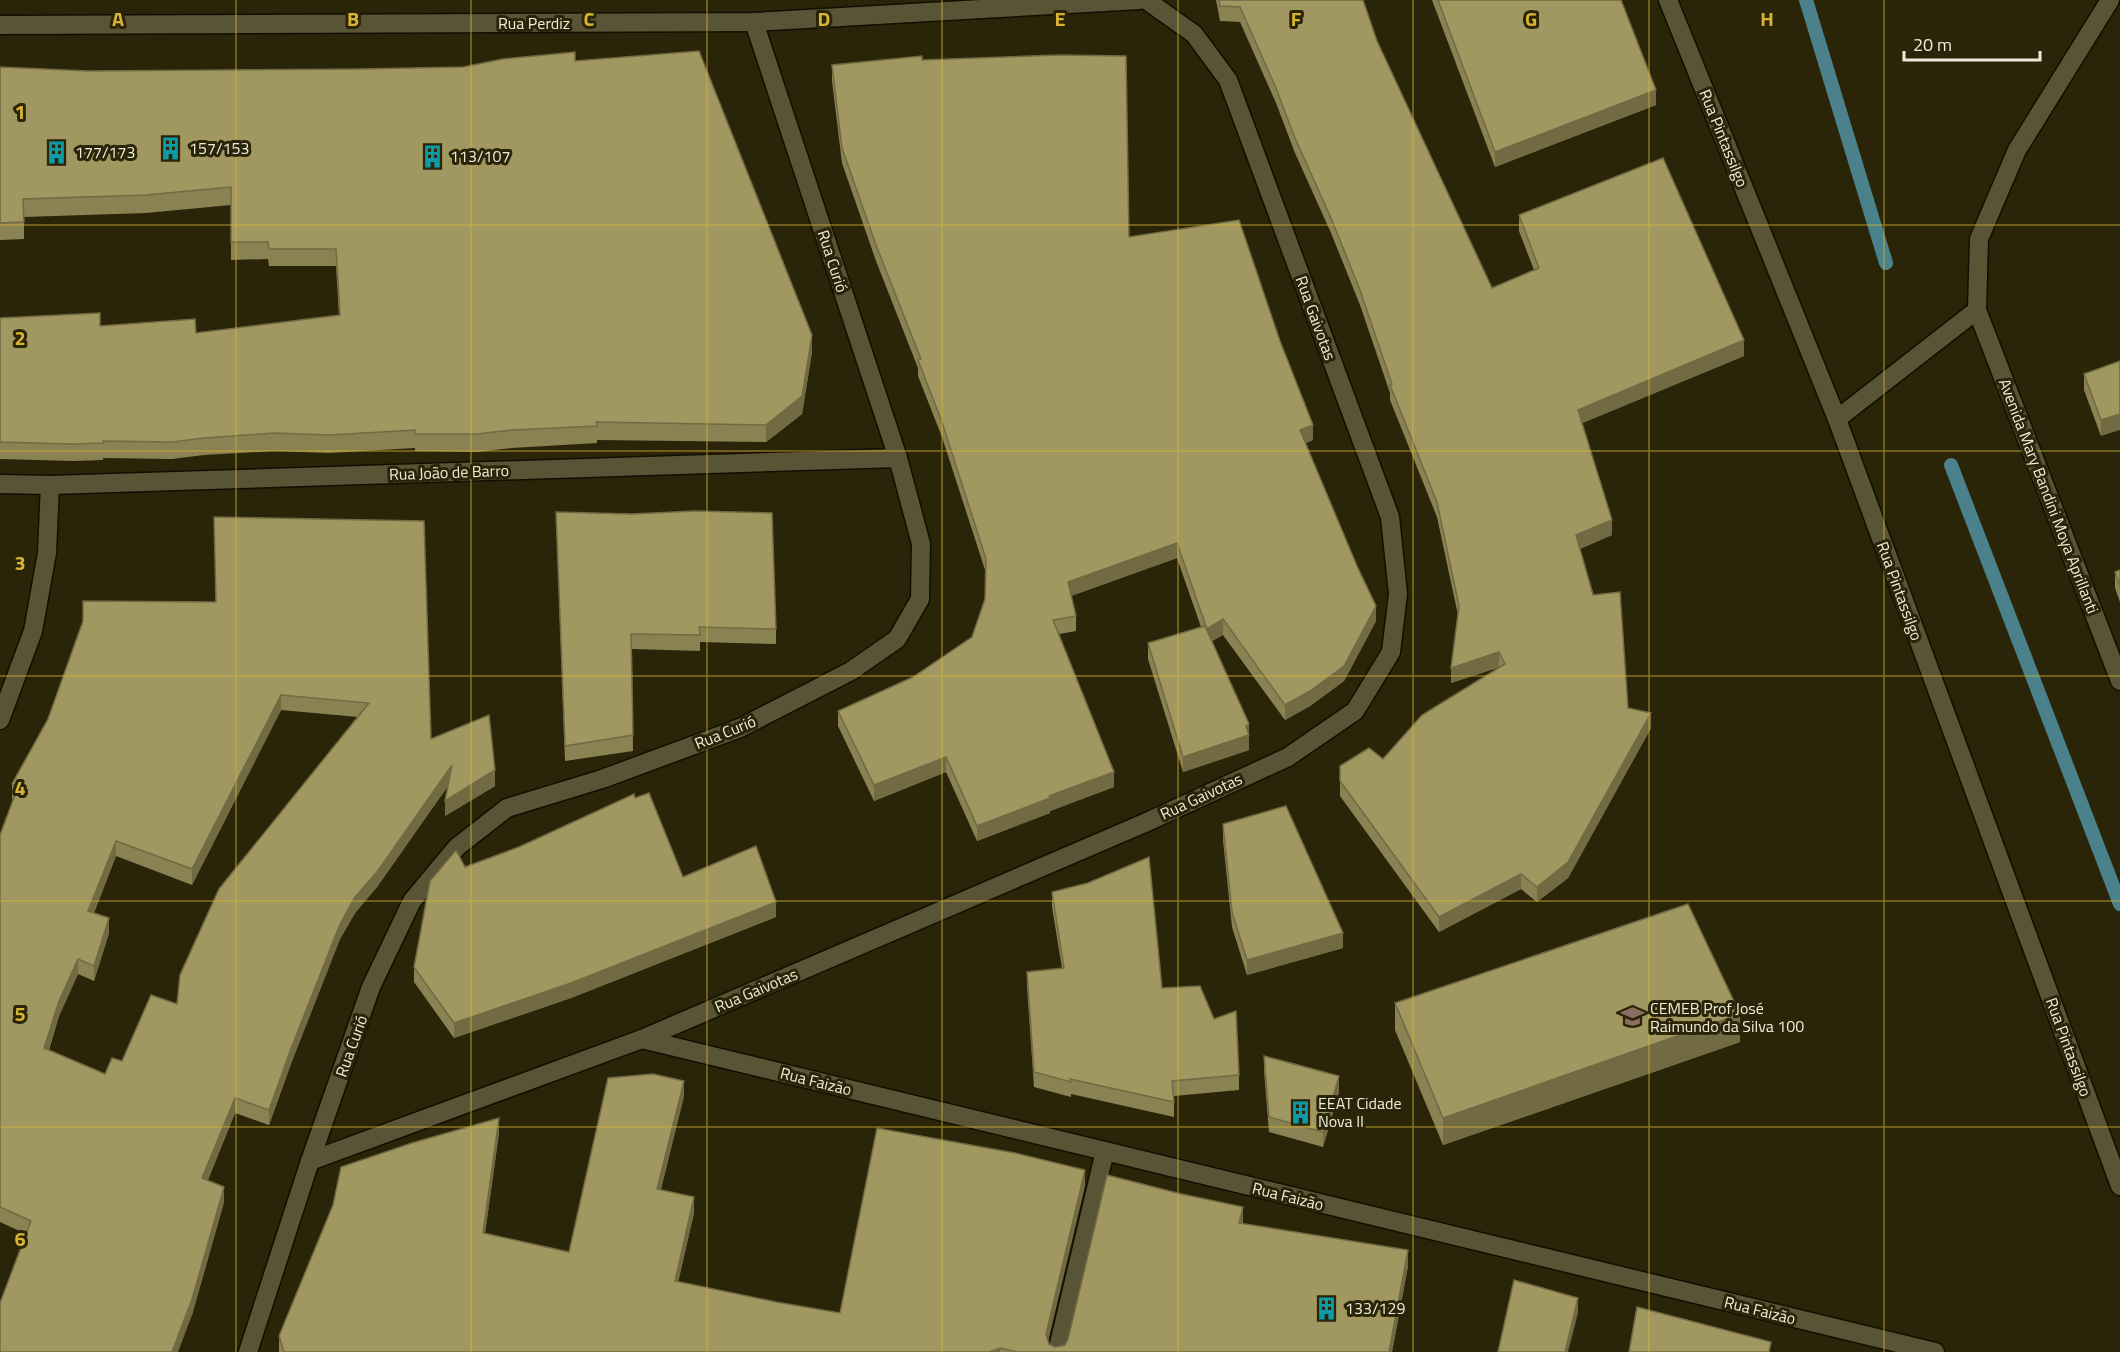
<svg xmlns="http://www.w3.org/2000/svg" width="2120" height="1352" font-family="'Titillium Web',sans-serif">
<style>
.lines{fill:none;stroke-linecap:round;stroke-linejoin:round}
.stream{stroke:#4a818a;stroke-width:14}
.minor-casing{stroke:#130e00;stroke-width:21}
.minor{stroke:#5a5437;stroke-width:18}
.wall{fill:#8a8253;fill-rule:evenodd}
.shaded-wall{fill:#716a43}
.building{fill:#a19760;stroke:#716a43;stroke-width:1.5;fill-rule:evenodd}
.grid{fill:none;stroke:#d7b434;stroke-width:1.5;stroke-opacity:0.55}
.labels{text-anchor:middle;stroke-width:6;stroke-linejoin:round;paint-order:stroke}
.street-label{font-size:16px;fill:#eeebda;stroke:#2a2508}
.poi-label{font-size:16px;fill:#eeebda;stroke:#2a2508;text-anchor:start}
.grid-label{font-size:20px;text-anchor:middle;font-weight:bold;fill:#d7b434;stroke:#2a2508;stroke-width:6;stroke-linejoin:round;paint-order:stroke}
</style>
<rect width="100%" height="100%" fill="#2a2508"/>
<g class="lines">
<g class="stream">
<path d="M1806,0L1886,263"/>
<path d="M1951,465L2120,904"/>
</g>
<defs>
<g id="minor">
<path d="M1668,0L1837,419L2120,1186"/>
<path d="M2110,0L2017,150L1979,239L1977,310L2120,681"/>
<path d="M0,25L754,22L1139,0"/>
<path d="M1837,419L1977,310"/>
<path d="M0,484L50,485L898,458"/>
<path d="M0,720L33,631L47,553L50,485"/>
<path d="M642,1039L1935,1352"/>
<path d="M310,1161L642,1039L1147,822L1288,757L1355,711L1391,652L1398,594L1390,517L1228,80L1194,34L1146,0"/>
<path d="M248,1352L310,1161L371,987L412,901L457,847L507,808L602,779L740,728L851,671L897,639L920,599L921,544L898,458L754,22"/>
<path d="M1057,1352L1105,1151"/>
</g>
</defs>
<use href="#minor" class="minor-casing"/>
<use href="#minor" class="minor"/>
</g>
<g class="wall">
<path d="M1216,0H1363L1377,41L1492,288L1534,270L1519,231V215L1744,356L1582,423L1612,535L1580,549L1628,708L1651,728L1568,878L1537,902L1521,889L1439,932L1340,796V766L1383,759L1500,667L1451,683L1458,615L1437,517L1390,400V393L1360,305L1331,233L1295,153L1276,103L1240,22L1220,21Z"/>
<path d="M1432,0H1621L1656,105L1495,167Z"/>
<path d="M922,60L1129,237L1313,440L1305,443L1376,621L1344,681L1310,706L1285,720L1223,635L1212,641L1249,724V750L1183,772L1148,659V643L1201,627L1177,558L1071,596L1076,616V631L1059,634L1114,787L1050,811V813L977,841L946,772L874,801L838,726V711L913,677L972,637L985,599L986,573L942,437L918,376V368L876,261L842,163L832,81V65Z"/>
<path d="M575,61L812,352L802,414L766,442L597,440V443L512,448L476,452L415,451V448L329,453L274,451L204,455L172,459L103,458V460L73,461L0,459V318L100,326L196,333L339,315L336,266H269L268,259L231,260V205L146,213L24,217V239L0,240V67L88,71L362,69L463,67Z"/>
<path d="M2120,361L2101,436L2084,390V374Z"/>
<path d="M556,512L776,629V644L700,642V651L632,649L633,751L565,761Z"/>
<path d="M2120,570V602L2115,588V572Z"/>
<path d="M216,602L431,739L495,786L445,816L448,786L377,887L355,913L340,939L292,1061L269,1125L235,1113L208,1180L224,1202L192,1315L26,1234L0,1222V835L13,800L12,799V784ZM281,710L358,717L177,1004L122,1061L105,1074L49,1050L59,1016L78,974L94,981L109,933L94,913L116,856L192,885Z"/>
<path d="M635,798L683,877L776,917L571,998L454,1038L414,982V967L519,847Z"/>
<path d="M1223,824L1343,948L1247,975L1232,927L1223,840Z"/>
<path d="M1052,892L1162,988L1214,1019L1239,1075V1090L1174,1096V1117L1071,1094V1097L1034,1087L1027,987V972L1062,968L1052,907Z"/>
<path d="M1395,1003L1740,1042L1443,1145L1395,1030Z"/>
<path d="M1264,1056L1339,1092L1323,1147L1269,1132L1264,1071Z"/>
<path d="M684,1096L661,1189L694,1213L678,1282L776,1302L840,1313L1085,1185L1048,1341L1049,1344L1055,1347L1065,1345L1243,1222V1224L1408,1266L1392,1352H279V1336L499,1133L485,1233L569,1252Z"/>
</g>
<g class="shaded-wall">
<path d="M1656,90V105L1495,167V152Z"/>
<path d="M812,335V352L802,414L766,442V425Z"/>
<path d="M1744,340V356L1578,425V410Z"/>
<path d="M2120,414V430L2101,436V420Z"/>
<path d="M1313,425V440L1300,446V430Z"/>
<path d="M1612,520V535L1576,550V535Z"/>
<path d="M1177,543V558L1068,597V582Z"/>
<path d="M1376,606V621L1344,681L1310,706L1285,720V705Z"/>
<path d="M1223,619V635L1207,644V629Z"/>
<path d="M1499,652V667L1451,683V668Z"/>
<path d="M281,695V710L192,885V869Z"/>
<path d="M1651,713V728L1568,878L1537,902V887Z"/>
<path d="M1249,724V750L1183,772V757Z"/>
<path d="M946,757V772L874,801V785Z"/>
<path d="M452,765V780L377,887L355,913L340,939L292,1061L269,1125V1110L292,1046L340,924L355,897Z"/>
<path d="M495,770V786L445,816V801Z"/>
<path d="M1114,772V787L1050,811V813L977,841V826L1049,796Z"/>
<path d="M116,841V856L88,926V911Z"/>
<path d="M1521,874V889L1439,932V917Z"/>
<path d="M776,902V917L571,998L454,1038V1023Z"/>
<path d="M109,918V933L94,981V966Z"/>
<path d="M1343,933V948L1247,975V960Z"/>
<path d="M78,959V974L59,1016L44,1063V1048L59,1001Z"/>
<path d="M1740,1014V1042L1443,1145V1118Z"/>
<path d="M1339,1076V1092L1323,1147V1132Z"/>
<path d="M684,1081V1096L657,1204V1189Z"/>
<path d="M235,1098V1113L202,1193V1178Z"/>
<path d="M499,1118V1133L483,1248V1233Z"/>
<path d="M1085,1170V1185L1046,1349V1334Z"/>
<path d="M224,1187V1202L192,1315L178,1352H172Z"/>
<path d="M694,1197V1213L675,1296V1281Z"/>
<path d="M1243,1207V1222L1239,1239V1223Z"/>
<path d="M1408,1250V1266L1392,1352H1389Z"/>
<path d="M1578,1298V1313L1568,1352H1565Z"/>
<path d="M1000,1348V1352H989Z"/>
</g>
<g class="building">
<path d="M1219,0H1363L1377,41L1492,288L1539,268L1519,215L1663,158L1744,340L1578,410L1612,520L1576,535L1593,595L1620,592L1628,708L1651,713L1568,862L1537,887L1521,874L1439,917L1340,781V766L1369,748L1383,759L1422,715L1505,664L1499,652L1451,668L1459,606L1437,502L1390,385L1392,384L1360,290L1331,218L1295,138L1276,88L1240,7L1220,6Z"/>
<path d="M1438,0H1621L1656,90L1495,152Z"/>
<path d="M699,51L812,335L802,396L766,425L596,422L597,426L512,430L476,434H415V430L329,435L274,433L204,438L172,442L103,441V443L73,444L0,442V318L100,313V326L195,319L196,333L340,315L336,249H269L268,242H231V187L146,195L23,199L24,222L0,223V67L88,71L362,69L463,67L503,59L575,52V61Z"/>
<path d="M1059,55L1126,56L1129,237L1239,220L1280,341L1313,425L1300,430L1357,566L1376,606L1344,666L1310,691L1285,705L1223,619L1207,629L1177,543L1068,582L1076,616L1053,620L1114,772L1049,796L1050,798L977,826L946,757L874,785L838,711L913,677L972,637L985,599L986,559L942,422L918,360L921,359L876,245L842,148L832,65L922,56V60Z"/>
<path d="M2120,361V414L2101,420L2084,374Z"/>
<path d="M695,511L772,513L776,629L699,627L700,635L631,634L633,735L565,746L556,512L632,514Z"/>
<path d="M214,517L424,521L431,739L489,715L495,770L445,801L452,765L377,872L355,897L340,924L292,1046L269,1110L235,1098L202,1178L224,1187L192,1299L172,1352H0V1303L31,1221L0,1207V835L18,787L12,784L48,719L83,621V601L216,602ZM281,695L369,703L219,889L180,975L177,1004L151,995L122,1061L112,1058L105,1074L44,1048L59,1001L78,959L94,966L109,918L88,911L116,841L192,869Z"/>
<path d="M2120,570V586L2115,572Z"/>
<path d="M1205,626L1249,724L1246,726L1249,735L1183,757L1148,643Z"/>
<path d="M649,793L683,877L756,846L776,902L571,983L454,1023L414,967L430,881L456,850L465,867L519,847L634,794L635,798Z"/>
<path d="M1286,806L1343,933L1247,960L1232,912L1223,824Z"/>
<path d="M1149,857L1162,988L1200,986L1214,1019L1236,1011L1239,1075L1172,1081L1174,1102L1070,1079L1071,1082L1034,1072L1027,972L1064,968L1052,892L1088,883Z"/>
<path d="M1688,904L1740,1014L1443,1118L1395,1003Z"/>
<path d="M1264,1056L1339,1076L1323,1132L1269,1117Z"/>
<path d="M653,1074L684,1081L657,1189L694,1197L675,1281L776,1302L840,1313L877,1128L1015,1153L1085,1170L1046,1334L1049,1344L1055,1347L1065,1345L1068,1339L1107,1175L1177,1193L1243,1207L1239,1223L1408,1250L1389,1352H1017L1000,1348L989,1352H284L279,1336L333,1205L341,1167L412,1143L499,1118L483,1233L569,1252L608,1078Z"/>
<path d="M1514,1280L1578,1298L1565,1352H1498Z"/>
<path d="M1637,1307L1771,1342L1769,1352H1629Z"/>
</g>
<path class="grid" d="M236,0V1352M471,0V1352M707,0V1352M942,0V1352M1178,0V1352M1413,0V1352M1649,0V1352M1884,0V1352M0,225H2120M0,451H2120M0,676H2120M0,901H2120M0,1127H2120"/>
<defs>
<symbol id="building-bare" viewBox="-9 -9 18 18"><path d="M-4-6H4V6H1V3H-1V6H-4ZM-2.5-4.3h1.7v1.8h-1.7ZM.8-4.3h1.7v1.8H.8ZM-2.5-1h1.7V.8h-1.7ZM.8-1h1.7V.8H.8Z" fill="#0f9aa8" stroke="#2a2508" stroke-width="2.5" paint-order="stroke"/></symbol>
<symbol id="school-bare" viewBox="-9 -9 18 18"><path d="M0-5L7-2L0 1L-7-2ZM-4 1L0 2.5L4 1V4Q0 6-4 4Z" fill="#8d6e63" stroke="#2a2508" stroke-width="2.5" paint-order="stroke"/></symbol>
</defs>
<g fill-rule="evenodd">
<use href="#building-bare" x="154" y="132" width="33" height="33"/>
<use href="#building-bare" x="40" y="136" width="33" height="33"/>
<use href="#building-bare" x="416" y="140" width="33" height="33"/>
<use href="#school-bare" x="1616" y="1000" width="33" height="33"/>
<use href="#building-bare" x="1284" y="1096" width="33" height="33"/>
<use href="#building-bare" x="1310" y="1292" width="33" height="33"/>
</g>
<g class="labels">
<g class="street-label">
<text x="534" y="29">Rua Perdiz</text>
<text transform="translate(1724 138) rotate(68)" y="6">Rua Pintassilgo</text>
<text transform="translate(833 261) rotate(72)" y="6">Rua Curió</text>
<text transform="translate(1316 318) rotate(70)" y="6">Rua Gaivotas</text>
<text transform="translate(449 472) rotate(-2)" y="6">Rua João de Barro</text>
<text transform="translate(2049 496) rotate(69)" y="6">Avenida Mary Bandini Moya Aprillanti</text>
<text transform="translate(1900 591) rotate(70)" y="6">Rua Pintassilgo</text>
<text transform="translate(725 732) rotate(-22)" y="6">Rua Curió</text>
<text transform="translate(1201 796) rotate(-25)" y="6">Rua Gaivotas</text>
<text transform="translate(756 990) rotate(-23)" y="6">Rua Gaivotas</text>
<text transform="translate(351 1046) rotate(-70)" y="6">Rua Curió</text>
<text transform="translate(2069 1047) rotate(70)" y="6">Rua Pintassilgo</text>
<text transform="translate(816 1081) rotate(14)" y="6">Rua Faizão</text>
<text transform="translate(1288 1196) rotate(14)" y="6">Rua Faizão</text>
<text transform="translate(1760 1310) rotate(14)" y="6">Rua Faizão</text>
</g>
<g class="poi-label">
<text x="189" y="154">157/153</text>
<text x="75" y="158">177/173</text>
<text x="450" y="162">113/107</text>
<text x="1650" y="1014">CEMEB Prof José<tspan x="1650" dy="18">Raimundo da Silva 100</tspan></text>
<text x="1318" y="1109">EEAT Cidade<tspan x="1318" dy="18">Nova II</tspan></text>
<text x="1345" y="1314">133/129</text>
</g>
</g>
<g class="grid-label">
<text x="118" y="26">A</text>
<text x="353" y="26">B</text>
<text x="589" y="26">C</text>
<text x="824" y="26">D</text>
<text x="1060" y="26">E</text>
<text x="1296" y="26">F</text>
<text x="1531" y="26">G</text>
<text x="1767" y="26">H</text>
<text x="20" y="119">1</text>
<text x="20" y="345">2</text>
<text x="20" y="570">3</text>
<text x="20" y="795">4</text>
<text x="20" y="1021">5</text>
<text x="20" y="1246">6</text>
</g>
<path d="M1904 51v9h136v-9" fill="none" stroke="#eeebda" stroke-width="3"/>
<text x="1913" y="51" font-size="18" fill="#eeebda" stroke="#2a2508" stroke-width="4.5" paint-order="stroke">20 m</text>
</svg>
